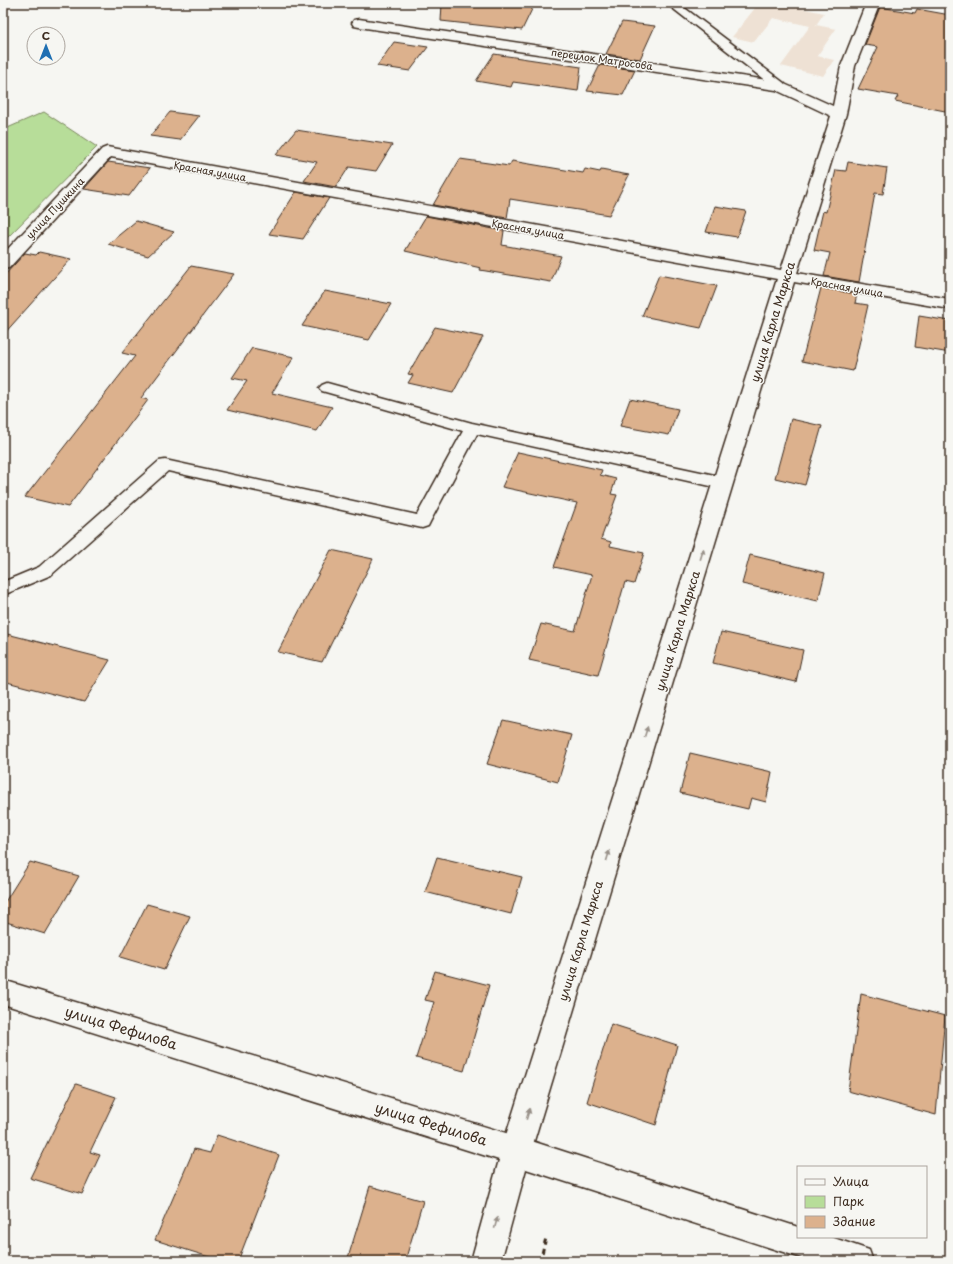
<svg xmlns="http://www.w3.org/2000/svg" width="953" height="1264" font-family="'Playpen Sans',sans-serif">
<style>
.built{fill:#eee1d4}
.green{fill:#b7dd99;stroke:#79845c}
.building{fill:#dcb18d;stroke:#3b2a1e}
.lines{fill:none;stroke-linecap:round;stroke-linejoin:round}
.lane-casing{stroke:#3b2a1e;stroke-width:3}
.street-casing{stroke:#3b2a1e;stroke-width:3}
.secondary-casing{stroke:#3b2a1e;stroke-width:3}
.path{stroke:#3b2a1e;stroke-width:3;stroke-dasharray:5 3.5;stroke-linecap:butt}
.lane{fill:#f6f6f2;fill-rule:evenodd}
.street{fill:#f6f6f2;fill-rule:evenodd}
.secondary{fill:#f6f6f2;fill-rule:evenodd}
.oneway{fill:#989088}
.labels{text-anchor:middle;stroke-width:3;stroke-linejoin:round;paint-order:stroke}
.far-street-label{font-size:10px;fill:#3b2a1e;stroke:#f6f6f2}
.street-label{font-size:12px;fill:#3b2a1e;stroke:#f6f6f2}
.near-street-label{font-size:14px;fill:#3b2a1e;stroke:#f6f6f2}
</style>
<rect width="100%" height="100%" fill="#f6f6f2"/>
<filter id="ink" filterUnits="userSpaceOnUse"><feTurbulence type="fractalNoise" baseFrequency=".025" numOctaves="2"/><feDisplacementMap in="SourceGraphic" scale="8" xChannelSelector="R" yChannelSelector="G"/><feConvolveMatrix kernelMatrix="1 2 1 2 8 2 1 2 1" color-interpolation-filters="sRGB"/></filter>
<g filter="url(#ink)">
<path class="built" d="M759,3H777L824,13L816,25L836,29L817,56L834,60L823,76L781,66L810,26L773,18L754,42L732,37Z"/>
<path class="green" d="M44,112L97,147L3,242V130Z"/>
<g class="building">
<path d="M442,3H535L522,30L441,21Z"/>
<path d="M880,7L915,13L917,9L950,15V112L895,101L898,96L858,89L878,47L865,45Z"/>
<path d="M622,22L655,26L640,59L606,54Z"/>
<path d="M394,42L428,47L410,71L377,66Z"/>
<path d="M494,54L581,67L578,91L513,82L511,87L476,81Z"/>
<path d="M600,65L635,70L623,95L587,91Z"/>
<path d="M170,112L199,116L180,140L150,136Z"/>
<path d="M296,130L392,145L376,171L349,167L336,187L304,181L317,162L276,155Z"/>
<path d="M460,159L509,166L512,161L583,173L585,169L600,172L601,170L629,175L609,215L510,199L507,218L433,205Z"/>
<path d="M108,162L150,168L129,196L84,189Z"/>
<path d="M848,162L887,168L883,194L875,193L859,282L824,276L830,253L814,250L823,211L826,212L836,170L846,171Z"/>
<path d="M296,192L329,198L303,239L269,234Z"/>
<path d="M715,206L746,211L737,237L706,232Z"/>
<path d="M426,216L504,231L502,245L561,256L551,282L480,270L481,268L405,251Z"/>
<path d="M136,221L174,232L148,256L108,244Z"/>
<path d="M39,252L71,259L3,335V277L25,253L36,255Z"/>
<path d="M191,266L234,274L141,398L148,400L68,507L25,497L135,356L122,353Z"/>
<path d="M659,275L717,286L701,328L642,316Z"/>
<path d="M821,288L857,294L855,303L868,305L853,371L802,361Z"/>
<path d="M325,291L391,304L369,340L302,326Z"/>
<path d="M919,316L950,321V353L915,347Z"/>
<path d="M435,327L483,337L453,393L408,383L413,375L408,374Z"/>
<path d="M252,348L294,357L272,393L332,407L317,431L227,410L247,381L232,378Z"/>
<path d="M630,399L678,409L669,435L620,426Z"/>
<path d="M791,419L822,426L805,485L775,478Z"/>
<path d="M518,452L602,470L600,475L616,479L611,494L617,495L601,539L611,542L610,546L644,553L634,584L625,582L598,675L529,660L541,624L575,631L592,575L554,567L577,503L502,487Z"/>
<path d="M331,550L373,559L322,662L278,652Z"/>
<path d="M750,555L825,573L818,601L742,584Z"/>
<path d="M721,632L803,650L796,682L713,663Z"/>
<path d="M3,633L110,660L84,702L3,681Z"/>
<path d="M503,720L572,735L558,782L487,764Z"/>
<path d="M690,753L772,772L766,802L751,798L748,809L680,793Z"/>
<path d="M437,857L522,877L511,914L425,892Z"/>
<path d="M30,862L79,876L45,934L3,921V905Z"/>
<path d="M147,904L190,916L164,970L120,957Z"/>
<path d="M435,971L489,985L464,1071L416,1058L434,1002L425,1000Z"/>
<path d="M861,994L945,1016L936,1115L848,1091Z"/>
<path d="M611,1024L677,1045L656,1125L587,1102Z"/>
<path d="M76,1084L116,1097L90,1152L100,1155L82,1194L30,1178Z"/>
<path d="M217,1135L279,1155L238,1261H222L155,1240L194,1149L210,1153Z"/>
<path d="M370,1186L423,1201L405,1261H347Z"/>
</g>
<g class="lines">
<defs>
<g id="lane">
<path d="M666,3H678L784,83L786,86L784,89H776Z"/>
<path d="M327,383L472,423L724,477L730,479L732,483L730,487L724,489L477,434L430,522L428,526L422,528L168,471L51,575L3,595V582L39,567L159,461L165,460L417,515L463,431L322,391L319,388L322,385Z"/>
</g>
<path id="street" d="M866,3H880L855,66L846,114L797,273L950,299V309L794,282L531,1151L526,1161L516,1166L506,1161L501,1151L777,279L111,157L9,268L3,269V254L102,149L107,147L781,270L831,116L776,90L359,27L354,26L352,23L354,20L359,19L780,82L833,106L841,66Z"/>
<path id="secondary" d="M3,980L516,1136L798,1227V1237H831L869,1250L873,1261H811L526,1169L501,1261H471L499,1160L3,1004Z"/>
</defs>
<use href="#lane" class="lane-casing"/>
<use href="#street" class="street-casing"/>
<use href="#secondary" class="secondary-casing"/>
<path class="path" d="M540,1261L546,1238"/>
<use href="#lane" class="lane"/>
<use href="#street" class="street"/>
<use href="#secondary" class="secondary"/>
</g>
<defs><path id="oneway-solid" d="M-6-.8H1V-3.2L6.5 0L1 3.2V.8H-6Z"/></defs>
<g class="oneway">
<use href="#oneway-solid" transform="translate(702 554) rotate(-73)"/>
<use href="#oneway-solid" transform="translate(646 732) rotate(-73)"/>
<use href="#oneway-solid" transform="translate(608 856) rotate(-73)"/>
<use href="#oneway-solid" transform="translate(528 1114) rotate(-73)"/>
<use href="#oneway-solid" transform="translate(496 1223) rotate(-75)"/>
</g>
</g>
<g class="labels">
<g class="far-street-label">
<text transform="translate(602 59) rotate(8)" y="4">переулок Матросова</text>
<text transform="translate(210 171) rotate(10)" y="4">Красная улица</text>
<text transform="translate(55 208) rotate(-47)" y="4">улица Пушкина</text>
<text transform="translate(528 229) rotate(10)" y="4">Красная улица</text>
<text transform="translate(847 287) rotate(10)" y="4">Красная улица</text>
</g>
<g class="street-label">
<text transform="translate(773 322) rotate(-73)" y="4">улица Карла Маркса</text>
<text transform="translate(678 631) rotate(-73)" y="4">улица Карла Маркса</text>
<text transform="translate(581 941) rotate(-73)" y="4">улица Карла Маркса</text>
</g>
<g class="near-street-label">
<text transform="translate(121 1028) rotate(17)" y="5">улица Фефилова</text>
<text transform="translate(431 1124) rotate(17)" y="5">улица Фефилова</text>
</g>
</g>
<rect width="953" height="1264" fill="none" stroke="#f6f6f2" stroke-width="16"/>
<rect x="8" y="8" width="937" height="1248" fill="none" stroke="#3b2a1e" stroke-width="1.5" filter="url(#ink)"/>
<rect x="797" y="1166" width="130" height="72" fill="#f6f6f2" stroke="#aba49d"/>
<rect x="805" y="1179" width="20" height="6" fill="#f6f6f2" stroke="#aba49d"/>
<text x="833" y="1186" font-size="12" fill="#3b2a1e">Улица</text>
<rect x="805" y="1196" width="20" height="12" fill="#b7dd99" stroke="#aba49d"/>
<text x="833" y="1206" font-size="12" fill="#3b2a1e">Парк</text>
<rect x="805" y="1216" width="20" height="12" fill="#dcb18d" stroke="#aba49d"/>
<text x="833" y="1226" font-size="12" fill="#3b2a1e">Здание</text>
<g transform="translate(46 46)"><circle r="19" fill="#f6f6f2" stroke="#aba49d"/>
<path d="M0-3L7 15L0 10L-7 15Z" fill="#1f6fb2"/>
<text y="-6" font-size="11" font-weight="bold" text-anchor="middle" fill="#3b2a1e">С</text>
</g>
</svg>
